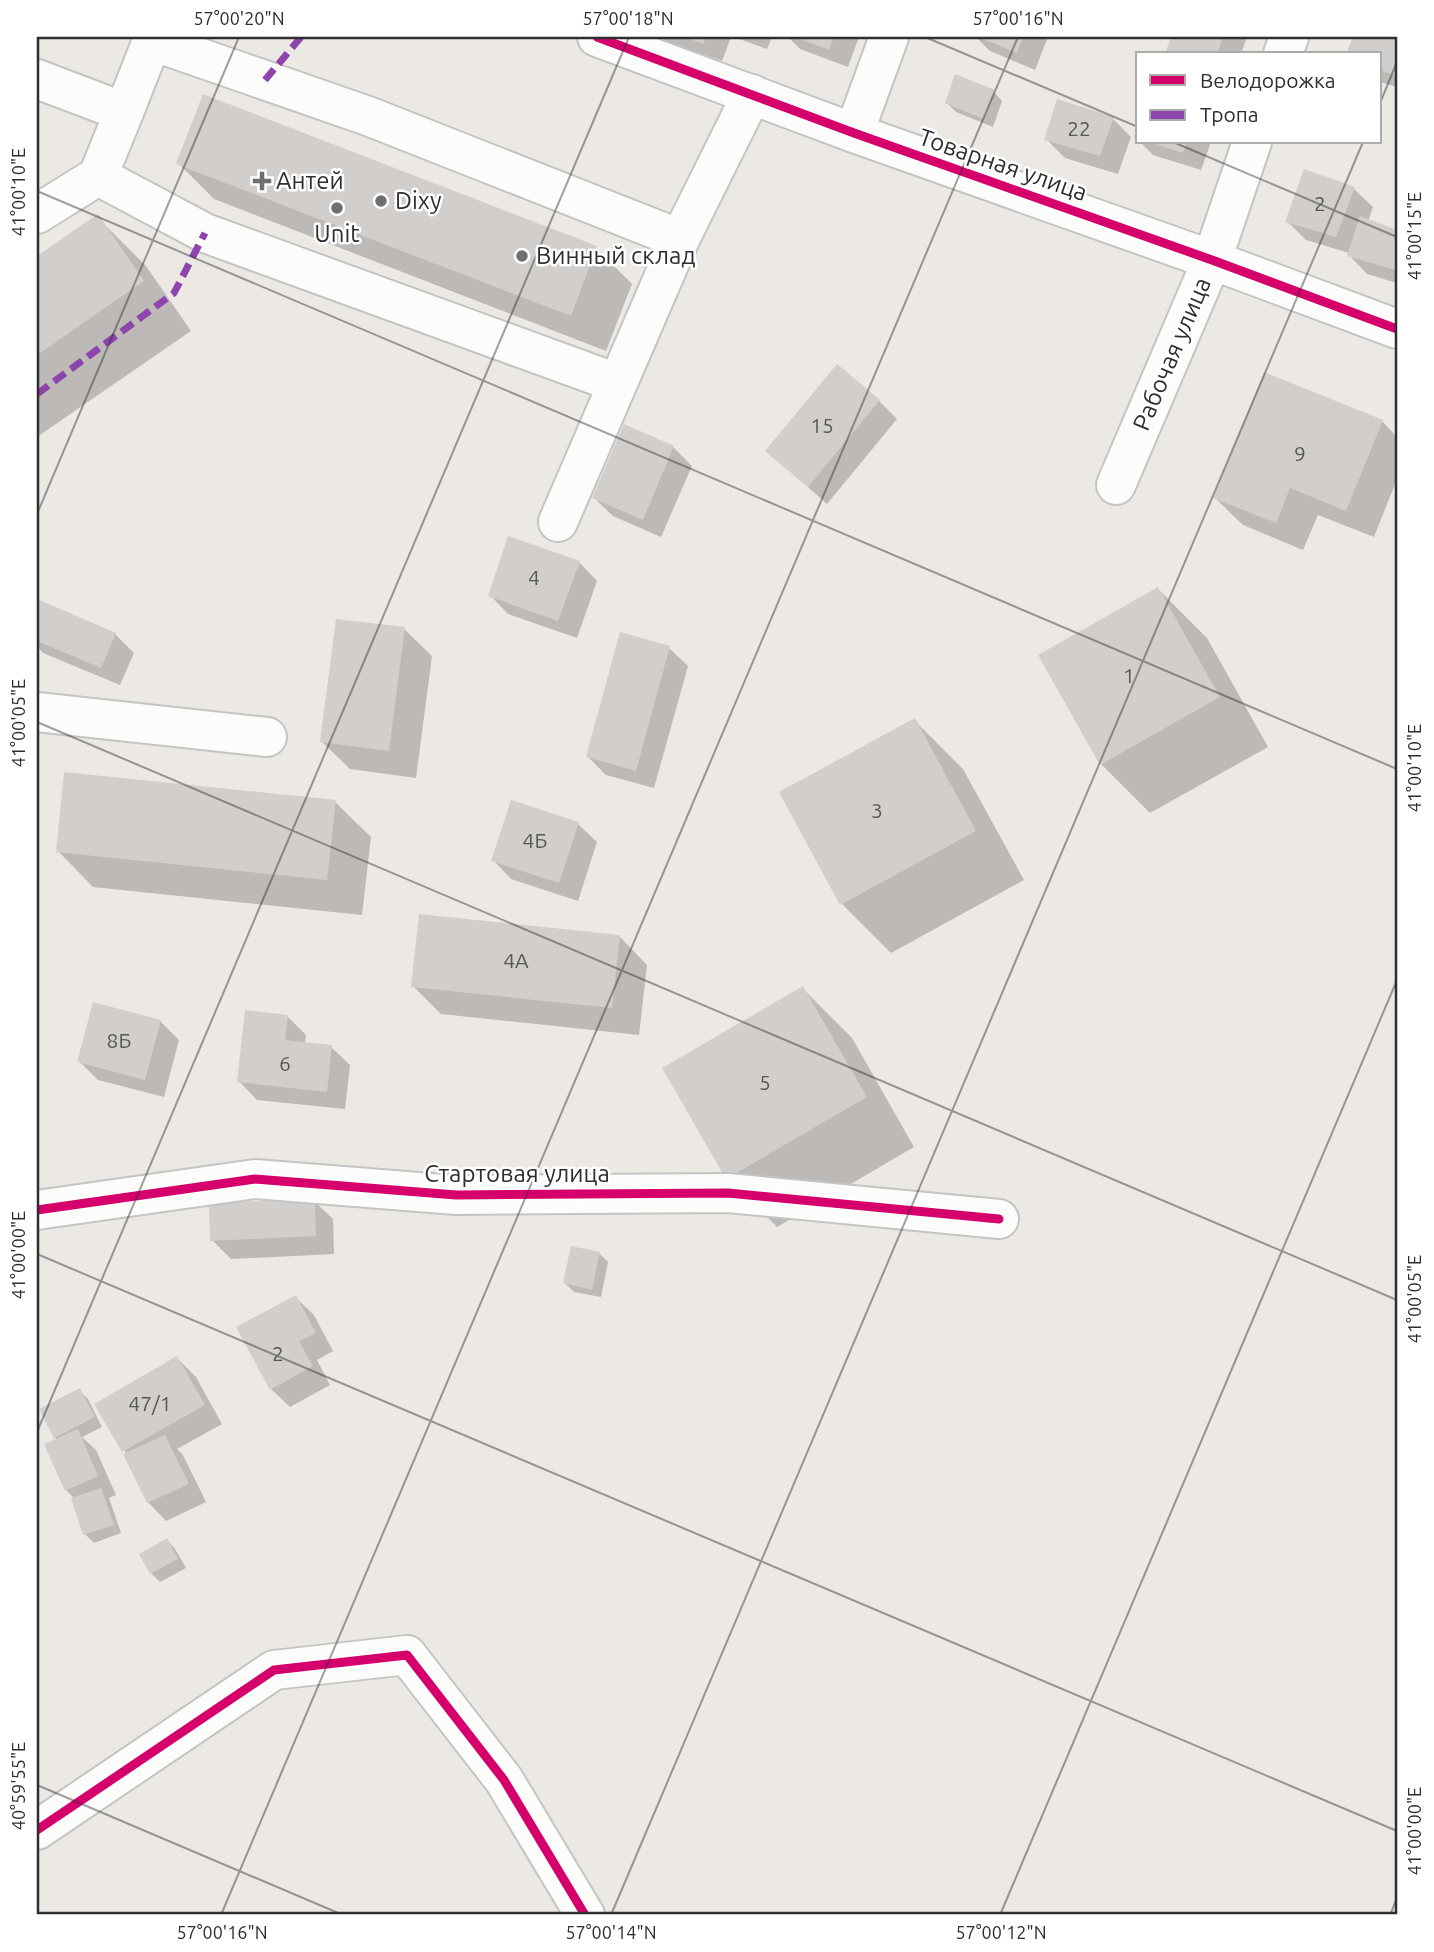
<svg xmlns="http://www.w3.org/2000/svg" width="1434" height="1952" font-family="Ubuntu,sans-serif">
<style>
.shadow{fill:#0003}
.building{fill:#d1cecb}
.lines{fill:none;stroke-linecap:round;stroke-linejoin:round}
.minor-casing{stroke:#c5c4c5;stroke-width:42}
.minor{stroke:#fcfcfb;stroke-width:38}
.quiet{stroke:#8e44ad;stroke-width:7;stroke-dasharray:14 7;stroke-linecap:butt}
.cycleway-casing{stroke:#fff;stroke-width:13}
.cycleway{stroke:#d6006c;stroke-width:9}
.ticks{fill:none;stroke:#2e2e2e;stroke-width:2;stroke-opacity:0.45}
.poi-dot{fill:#706f6e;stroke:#fff;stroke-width:2.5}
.labels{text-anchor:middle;stroke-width:5;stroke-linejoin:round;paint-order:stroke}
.number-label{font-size:21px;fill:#585857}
.street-label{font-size:24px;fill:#2e2e2e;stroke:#fff}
.poi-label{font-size:24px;fill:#2e2e2e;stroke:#fff;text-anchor:start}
.neatline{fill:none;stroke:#2e2e2e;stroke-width:2.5}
.ticks-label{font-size:18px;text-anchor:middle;fill:#2e2e2e}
</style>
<rect width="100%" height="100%" fill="#ece8e4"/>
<g class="shadow">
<path d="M662,37H731L722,61L667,42Z"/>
<path d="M734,37H772L767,49Z"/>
<path d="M788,37H859L848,67L800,49Z"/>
<path d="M976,37H1048L1035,70L990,51Z"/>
<path d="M1173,37H1247L1241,54H1167Z"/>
<path d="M1354,37H1397V87L1380,82V54H1348Z"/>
<path d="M994,92L1002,101L993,127L956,112L947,103Z"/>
<path d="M204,96L596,248L632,284L606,351L214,199L178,163Z"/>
<path d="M1113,119L1131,137L1118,174L1065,158L1046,139Z"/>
<path d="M1138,124V140L1134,137Z"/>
<path d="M1140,142H1211L1201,170L1153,155Z"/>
<path d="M1354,189L1373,207L1368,221L1397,232V283L1367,274L1349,255V253L1306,240L1287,221Z"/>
<path d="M97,217L146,266L191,331L37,437V259Z"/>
<path d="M879,401L897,419L827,504L767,451Z"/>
<path d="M1382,421L1397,437V479L1374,537L1318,515L1303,550L1243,525L1215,498Z"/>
<path d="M673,447L692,466L661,537L613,516L594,498Z"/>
<path d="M579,562L597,581L577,638L508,614L490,595Z"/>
<path d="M1158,589L1207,638L1268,747L1150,813L1101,764Z"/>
<path d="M38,601L115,634L134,653L120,685L43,653L37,646Z"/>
<path d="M404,629L432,656L416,778L350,769L322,742Z"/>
<path d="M669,648L688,666L654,788L606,775L588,757Z"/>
<path d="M914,720L963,769L1024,880L891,953L842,904Z"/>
<path d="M335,802L371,837L362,915L93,887L58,851Z"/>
<path d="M512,802L578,824L597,842L578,901L511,879L493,860Z"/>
<path d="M620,937L647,965L639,1035L441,1014L413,986Z"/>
<path d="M803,989L852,1038L914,1147L777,1227L728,1177Z"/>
<path d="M287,1016L306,1035L305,1044L331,1047L350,1065L345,1109L257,1100L239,1081Z"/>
<path d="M160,1021L179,1040L164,1097L98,1080L79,1061Z"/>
<path d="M314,1201L333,1219L334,1254L231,1259L212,1240Z"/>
<path d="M599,1253L608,1262L601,1297L574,1292L565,1283Z"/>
<path d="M295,1297L314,1315L333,1351L317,1360L330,1385L290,1407L271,1389Z"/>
<path d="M177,1358L196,1377L222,1424L177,1449L183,1455L206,1502L166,1521L148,1502L127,1455L97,1404Z"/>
<path d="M79,1390L88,1399L102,1427L82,1437L96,1450L116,1495L109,1498L121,1533L94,1543L85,1534L75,1499L66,1490L58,1440L55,1437Z"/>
<path d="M167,1540L175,1549L186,1568L160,1582L151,1573L141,1554Z"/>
</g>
<g class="building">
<path d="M684,37H706L703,44Z"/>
<path d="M795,37H834L829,50Z"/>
<path d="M978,37H1023L1017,53Z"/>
<path d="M1171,37H1223L1217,54H1165Z"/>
<path d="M1353,37H1397V76L1380,70V54H1346Z"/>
<path d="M955,74L995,90L984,119L945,103Z"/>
<path d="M203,94L597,246L571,316L176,164Z"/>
<path d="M1057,99L1114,117L1100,156L1044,140Z"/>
<path d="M1149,142H1187L1183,153Z"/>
<path d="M1304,169L1355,187L1336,237L1285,222Z"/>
<path d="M98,214L144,281L37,355V256Z"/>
<path d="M1360,216L1397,230L1396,270L1347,256Z"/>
<path d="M837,364L880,400L808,487L765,451Z"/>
<path d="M1264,372L1383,420L1346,511L1290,488L1276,523L1213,498Z"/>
<path d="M624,424L674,446L643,520L592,498Z"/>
<path d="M508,536L580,561L558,621L488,596Z"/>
<path d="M1158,587L1220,697L1100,765L1038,655Z"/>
<path d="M37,599L116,633L101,668L37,641Z"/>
<path d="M336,619L405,627L389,751L320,742Z"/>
<path d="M620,632L670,646L636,771L586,757Z"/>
<path d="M915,718L976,831L840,905L779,792Z"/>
<path d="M64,772L336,800L327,880L56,852Z"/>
<path d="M511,800L579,822L559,883L491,861Z"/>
<path d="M419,914L620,935L612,1008L411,987Z"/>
<path d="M803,986L867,1097L726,1179L662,1068Z"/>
<path d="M93,1002L161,1020L145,1080L77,1062Z"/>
<path d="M245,1010L288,1015L285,1040L332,1045L327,1092L237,1082Z"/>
<path d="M315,1199L316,1236L210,1241L209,1203Z"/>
<path d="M571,1246L600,1252L592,1290L563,1283Z"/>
<path d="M296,1295L316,1333L299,1341L313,1366L270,1390L236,1327Z"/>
<path d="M177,1356L205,1405L122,1452L94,1404Z"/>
<path d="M80,1388L95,1417L54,1438L39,1409Z"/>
<path d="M78,1429L98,1476L65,1491L44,1444Z"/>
<path d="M165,1435L189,1484L147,1503L123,1454Z"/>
<path d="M101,1488L114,1525L83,1535L71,1498Z"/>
<path d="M167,1538L178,1559L150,1574L139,1554Z"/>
</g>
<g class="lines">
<defs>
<g id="minor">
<path d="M597,37L854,133L1212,260L1397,329"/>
<path d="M1283,54L1289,37"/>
<path d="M37,79L124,112L98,176L37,214"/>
<path d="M124,112L152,41L368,116L680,239L752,94"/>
<path d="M854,133L889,37"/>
<path d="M98,176L205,233L617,383"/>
<path d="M1116,485L1212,260L1252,142"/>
<path d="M558,522L680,239"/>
<path d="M37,712L267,737"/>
<path d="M37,1210L255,1179L456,1195L728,1193L999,1219"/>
<path d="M37,1830L274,1670L407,1655L504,1780L585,1915"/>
</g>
</defs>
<use href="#minor" class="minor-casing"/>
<use href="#minor" class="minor"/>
<g class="quiet">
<path d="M265,80L301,37"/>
<path d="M37,394L174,293L205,233"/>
</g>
<defs>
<g id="cycleway">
<path d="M597,37L854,133L1212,260L1397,329"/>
<path d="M37,1210L255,1179L456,1195L728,1193L999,1219"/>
<path d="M37,1830L274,1670L407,1655L504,1780L585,1915"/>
</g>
</defs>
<use href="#cycleway" class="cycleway-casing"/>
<use href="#cycleway" class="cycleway"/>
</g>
<path class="ticks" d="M925,37L1138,127M1380,103L1397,62M1173,142L1397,237M37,191L1397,769M37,514L239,37M37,722L1397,1300M37,1254L1397,1831M37,1432L629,37M37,1785L343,1915M221,1915L1018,37M611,1915L1363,142M1000,1915L1397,980M1390,1915L1397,1898"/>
<g class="poi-dot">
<path d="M258.5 170.5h7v7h7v7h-7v7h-7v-7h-7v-7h7z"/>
<circle cx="381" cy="201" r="7"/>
<circle cx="337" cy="208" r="7"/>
<circle cx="522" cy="256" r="7"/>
</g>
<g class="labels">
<g class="number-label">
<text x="1079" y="136">22</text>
<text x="1320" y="211">2</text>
<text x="822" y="433">15</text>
<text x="1300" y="461">9</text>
<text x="534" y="585">4</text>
<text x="1129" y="683">1</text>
<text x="877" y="818">3</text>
<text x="535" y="848">4Б</text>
<text x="516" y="968">4А</text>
<text x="119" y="1048">8Б</text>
<text x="285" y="1071">6</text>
<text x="765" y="1090">5</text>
<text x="278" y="1361">2</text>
<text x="150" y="1411">47/1</text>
</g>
<g class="street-label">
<text transform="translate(1003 165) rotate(19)" y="8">Товарная улица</text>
<text transform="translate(1172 354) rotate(-67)" y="8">Рабочая улица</text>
<text x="517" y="1182">Стартовая улица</text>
</g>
<g class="poi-label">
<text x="276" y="189">Антей</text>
<text x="395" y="209">Dixy</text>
<text x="337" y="242" text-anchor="middle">Unit</text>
<text x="536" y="264">Винный склад</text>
</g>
</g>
<rect width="1434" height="1952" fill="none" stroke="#ffffff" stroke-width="77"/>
<rect x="1136" y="52" width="245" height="91" fill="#ffffff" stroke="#ababab" stroke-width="2"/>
<rect x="1150" y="75" width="35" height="10" fill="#d6006c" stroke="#ababab" stroke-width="2"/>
<text x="1200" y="88" font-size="21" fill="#2e2e2e">Велодорожка</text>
<rect x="1150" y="110" width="35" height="10" fill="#8e44ad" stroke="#ababab" stroke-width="2"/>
<text x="1200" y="122" font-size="21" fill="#2e2e2e">Тропа</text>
<rect x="38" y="38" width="1358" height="1875" class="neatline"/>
<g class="ticks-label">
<text x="239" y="25">57°00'20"N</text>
<text x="628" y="25">57°00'18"N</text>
<text x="1018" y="25">57°00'16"N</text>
<text transform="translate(19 192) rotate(-90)" y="6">41°00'10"E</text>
<text transform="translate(1415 236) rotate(-90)" y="6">41°00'15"E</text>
<text transform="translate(19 723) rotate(-90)" y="6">41°00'05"E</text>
<text transform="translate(1415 768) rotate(-90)" y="6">41°00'10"E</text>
<text transform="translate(19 1255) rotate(-90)" y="6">41°00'00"E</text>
<text transform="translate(1415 1299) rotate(-90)" y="6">41°00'05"E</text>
<text transform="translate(19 1786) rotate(-90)" y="6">40°59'55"E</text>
<text transform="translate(1415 1831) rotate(-90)" y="6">41°00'00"E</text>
<text x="222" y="1939">57°00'16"N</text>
<text x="611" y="1939">57°00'14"N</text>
<text x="1001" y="1939">57°00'12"N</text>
</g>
</svg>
